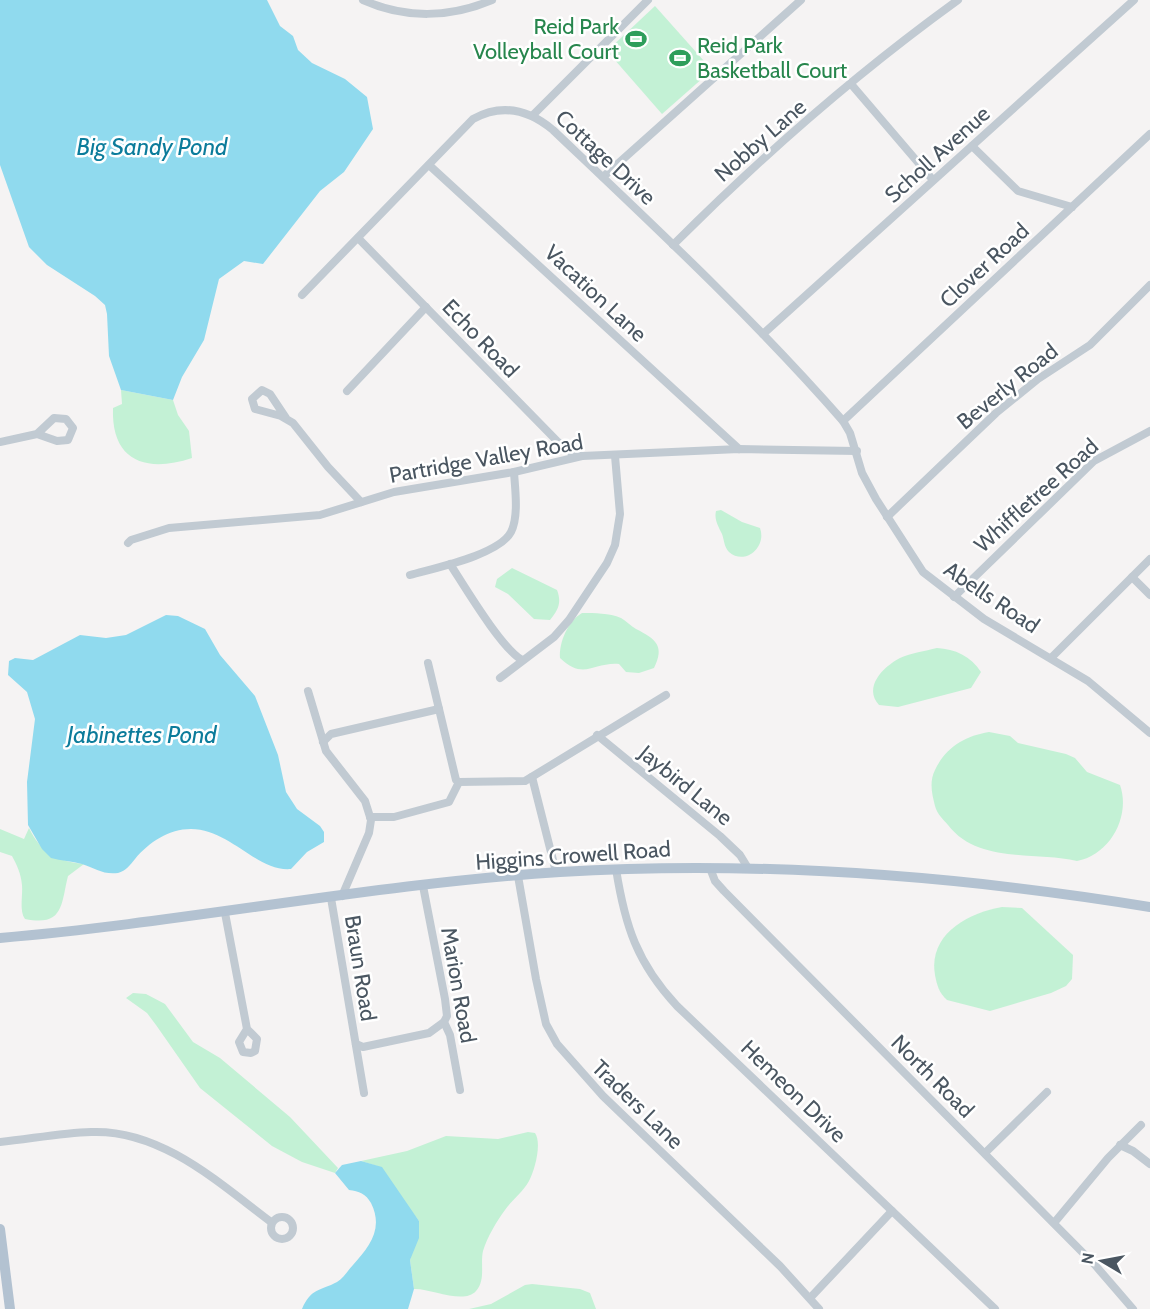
<svg xmlns="http://www.w3.org/2000/svg" width="1150" height="1309" font-family="Cabin,sans-serif">
<style>
.green{fill:#c3f1d5}
.water{fill:#90daee}
.lines{fill:none;stroke-linecap:round;stroke-linejoin:round}
.minor{stroke:#c1cad2;stroke-width:8}
.major{stroke:#b3c2d1;stroke-width:10}
.labels{text-anchor:middle;stroke-width:5;stroke-linejoin:round;paint-order:stroke}
.leisure-label{font-size:22px;fill:#27864d;stroke:#fff;text-anchor:end}
.street-label{font-size:22px;fill:#4a5661;stroke:#fff}
.water-label{font-size:24px;font-style:italic;fill:#0c7c9b;stroke:#fff}
</style>
<rect width="100%" height="100%" fill="#f5f3f3"/>
<g class="green">
<path d="M655,6L712,70L662,114L607,51Z"/>
<path d="M121,390L173,400L178,415L189,431L192,458C147,473 111,462 113,408L122,404Z"/>
<path d="M721,510L742,522L760,528C767,547 745,566 729,552C724,547 724,539 722,534C718,526 714,519 716,511Z"/>
<path d="M512,568L557,590C562,603 558,610 550,620L534,619L508,594L495,587L497,579Z"/>
<path d="M582,613C595,613 609,613 621,618C626,621 631,626 636,629C656,639 665,646 654,668L639,673L626,672L619,664C593,662 584,681 560,658C559,642 568,621 582,613Z"/>
<path d="M937,648C955,649 971,656 981,672L971,688L898,707L879,705C863,687 883,667 900,658C911,653 925,651 937,648Z"/>
<path d="M989,732L1010,736L1018,743L1066,754L1075,758L1087,772L1120,785C1131,816 1110,855 1077,861C1034,851 978,864 948,825C943,819 937,814 935,806C932,794 929,782 935,770C946,747 965,736 989,732Z"/>
<path d="M29,828C40,852 59,862 84,864L68,876C61,904 64,927 25,919C19,911 23,895 22,885C21,874 17,865 12,856L0,852V829L24,839Z"/>
<path d="M1002,907L1022,908L1073,955L1072,979L1066,986L1051,993L990,1011L947,1000C939,993 937,985 935,975C928,935 967,913 1002,907Z"/>
<path d="M133,993L146,994L165,1004L193,1042L220,1058L290,1117L338,1168L335,1173L302,1162L272,1146L200,1088L156,1025L147,1013L126,998Z"/>
<path d="M528,1132L535,1133C542,1143 535,1170 529,1181C523,1192 512,1200 505,1210C497,1221 487,1237 483,1251C480,1264 486,1280 476,1291C464,1305 430,1288 414,1289L410,1260L419,1221L377,1166L361,1161L407,1151L446,1136L498,1139Z"/>
<path d="M532,1284L580,1289L590,1293L596,1309H469L491,1304L525,1285Z"/>
</g>
<g class="water">
<path d="M0,0H267L280,26L293,36L298,50L312,63L345,79L367,97L373,129L344,172L320,191L263,264L244,261L219,279L204,340L182,377L173,400L121,390L109,356L107,314L105,305L95,296L47,265L29,247L0,165Z"/>
<path d="M166,615L178,616L205,629L220,655L255,696L278,755L286,792L297,809L320,826L324,832V842L307,852L291,869C257,872 230,829 191,829C169,829 149,842 135,859C130,865 126,871 118,873C103,875 95,868 82,864C72,861 61,861 51,858L42,849L28,825L27,782L35,719L27,692L8,675L9,661L15,658L33,660L80,635L106,638L126,635Z"/>
<path d="M361,1161L382,1167L419,1221V1238L410,1260L414,1289L408,1309H302C311,1288 320,1291 337,1282C344,1278 348,1270 353,1265C369,1247 384,1229 371,1203C366,1194 359,1191 349,1190L335,1173L342,1165Z"/>
</g>
<g class="lines">
<g class="minor">
<path d="M363,0C405,19 450,18 492,0"/>
<path d="M851,84L933,180"/>
<path d="M532,116L648,0"/>
<path d="M972,146L1018,191L1072,207"/>
<path d="M429,165L739,449"/>
<path d="M603,177L801,0"/>
<path d="M358,238L557,441L572,453L582,456"/>
<path d="M673,245C761,157 857,73 958,0"/>
<path d="M302,295L473,119C502,103 529,110 553,130C652,224 753,318 843,421L850,433L862,473L876,499L923,572L984,619L1088,681L1150,733"/>
<path d="M763,334L1134,0"/>
<path d="M347,391L426,307"/>
<path d="M286,418L270,394L262,390L252,399L255,409L281,416L293,423L328,467L361,502"/>
<path d="M843,421L1150,134"/>
<path d="M0,442L37,434L57,441L68,440L73,428L66,419L54,418L37,434"/>
<path d="M887,517L996,413L1038,379L1090,345L1150,285"/>
<path d="M128,543L131,540L169,528L320,515L394,492L514,472L582,456L739,449L857,451"/>
<path d="M450,564C465,587 501,648 522,660"/>
<path d="M410,575C434,568 499,555 511,532C519,516 515,489 514,472"/>
<path d="M1132,577L1150,595"/>
<path d="M954,597L1094,461L1150,431"/>
<path d="M1052,657L1150,559"/>
<path d="M428,663L456,780L459,782"/>
<path d="M500,678L554,637L569,620L607,563L615,545L620,514L615,456"/>
<path d="M308,691L326,751L365,801L371,820L369,833L342,896"/>
<path d="M597,735L720,836L740,855L748,868"/>
<path d="M323,742L331,734L439,709"/>
<path d="M532,777L556,872"/>
<path d="M459,782L525,781L666,695"/>
<path d="M370,817H394L449,802L459,782"/>
<path d="M710,868L715,881L724,891L1095,1265L1133,1309"/>
<path d="M616,869C625,926 637,963 677,1006L995,1309"/>
<path d="M518,876L536,979L546,1024L557,1044L603,1096L780,1266L819,1309"/>
<path d="M423,886L445,999L447,1016L444,1022L450,1035L460,1090"/>
<path d="M331,898L364,1093"/>
<path d="M225,913L247,1029L239,1042L243,1052L251,1053L255,1051L257,1039L247,1029"/>
<path d="M356,1044L363,1047L429,1033L444,1022"/>
<path d="M0,1142C30,1139 61,1133 91,1132C161,1129 219,1183 271,1222"/>
<path d="M1120,1145L1133,1151L1150,1164"/>
<path d="M985,1153L1047,1092"/>
<circle cx="282" cy="1228" r="11"/>
<path d="M1054,1223L1108,1158L1141,1125"/>
<path d="M811,1297L892,1211"/>
</g>
<g class="major">
<path d="M0,938C187,922 372,884 560,872C758,860 954,875 1150,907"/>
<path d="M0,1229L10,1309"/>
</g>
</g>
<defs>
<symbol id="stadium-bare" viewBox="-9 -9 18 18"><path d="M0-5a6.5 5 0 1 0 0 10a6.5 5 0 1 0 0-10ZM-3.5-1.8h7v3.6h-7Z" fill="#2e9e5b" stroke="#fff" stroke-width="2.5" paint-order="stroke"/></symbol>
</defs>
<g fill-rule="evenodd">
<use href="#stadium-bare" x="621" y="24" width="30" height="30"/>
<use href="#stadium-bare" x="665" y="43" width="30" height="30"/>
</g>
<g class="labels">
<g class="leisure-label">
<text x="619" y="34">Reid Park<tspan x="619" dy="25">Volleyball Court</tspan></text>
<text x="697" y="53" text-anchor="start">Reid Park<tspan x="697" dy="25">Basketball Court</tspan></text>
</g>
<g class="street-label">
<text transform="translate(760 140) rotate(-41)" y="8">Nobby Lane</text>
<text transform="translate(937 154) rotate(-42)" y="8">Scholl Avenue</text>
<text transform="translate(606 157) rotate(43)" y="8">Cottage Drive</text>
<text transform="translate(984 265) rotate(-43)" y="8">Clover Road</text>
<text transform="translate(596 293) rotate(43)" y="8">Vacation Lane</text>
<text transform="translate(481 338) rotate(46)" y="8">Echo Road</text>
<text transform="translate(1007 386) rotate(-39)" y="8">Beverly Road</text>
<text transform="translate(486 458) rotate(-10)" y="8">Partridge Valley Road</text>
<text transform="translate(1036 495) rotate(-42)" y="8">Whiffletree Road</text>
<text transform="translate(992 597) rotate(34)" y="8">Abells Road</text>
<text transform="translate(686 785) rotate(39)" y="8">Jaybird Lane</text>
<text transform="translate(573 855) rotate(-4)" y="8">Higgins Crowell Road</text>
<text transform="translate(361 968) rotate(81)" y="8">Braun Road</text>
<text transform="translate(459 985) rotate(80)" y="8">Marion Road</text>
<text transform="translate(933 1076) rotate(45)" y="8">North Road</text>
<text transform="translate(794 1091) rotate(44)" y="8">Hemeon Drive</text>
<text transform="translate(638 1104) rotate(44)" y="8">Traders Lane</text>
</g>
<g class="water-label">
<text x="152" y="155">Big Sandy Pond</text>
<text x="142" y="743">Jabinettes Pond</text>
</g>
</g>
<g transform="translate(1102 1261) rotate(280)" stroke="#ffffff" stroke-width="4.5" paint-order="stroke">
<path d="M0-4.5L10 22L0 15L-10 22Z" fill="#4a5661"/>
<text y="-9" font-size="16" font-weight="bold" text-anchor="middle" fill="#4a5661">N</text>
</g>
</svg>
